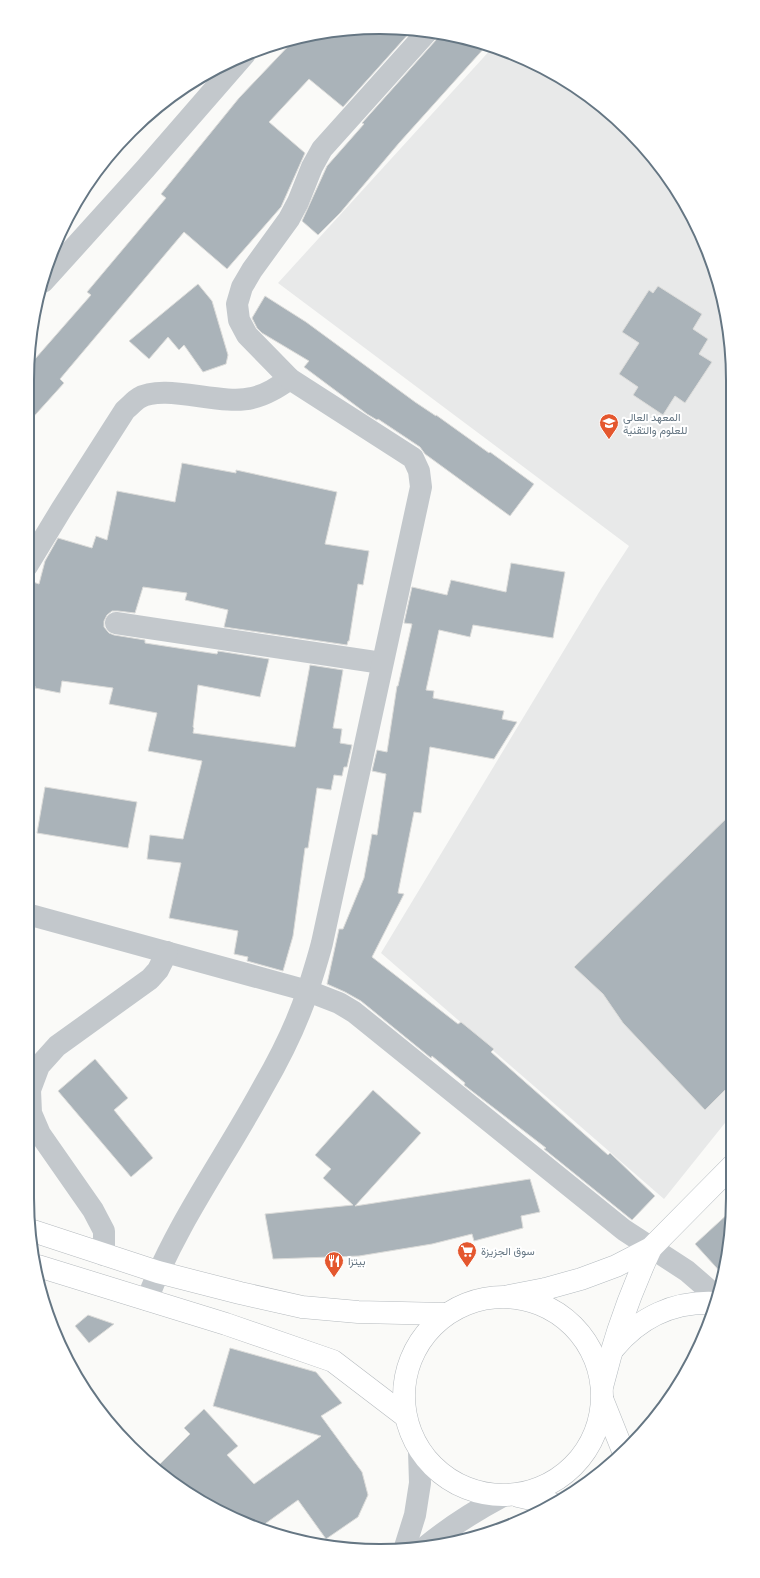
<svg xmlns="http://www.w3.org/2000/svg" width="760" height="1578" font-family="Roboto,Vazirmatn,sans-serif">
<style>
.built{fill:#e8e9e9}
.building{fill:#aab3b9;stroke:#dcdcda}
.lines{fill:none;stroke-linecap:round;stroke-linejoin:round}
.secondary-casing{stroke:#b3babf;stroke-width:23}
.primary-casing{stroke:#b5babe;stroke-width:23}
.minor{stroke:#c3c8cc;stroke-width:22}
.secondary{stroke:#fff;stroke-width:22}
.primary{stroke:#fff;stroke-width:22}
.labels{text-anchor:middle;stroke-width:4;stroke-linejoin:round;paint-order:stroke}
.poi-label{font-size:11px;fill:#657683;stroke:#fff;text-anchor:start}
.rim{fill:none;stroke:#657683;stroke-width:2}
</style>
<rect width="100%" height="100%" fill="#fafaf8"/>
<path class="built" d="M493,47L515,54L595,100L660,165L706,245L730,334L733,1113L664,1199L381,953L601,589L629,546L278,283Z"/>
<g class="building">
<path d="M380,27L412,30L343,107L309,79L269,122L305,153L281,207L227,269L184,232L60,379L64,383L27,424L28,367L91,295L87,292L166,198L161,194L239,98L296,38L311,34Z"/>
<path d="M439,33L449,34L487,45L399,143L340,213L318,235L302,221L327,166L364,124L362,123L436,40Z"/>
<path d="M198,284L212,301L228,355L226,364L203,372L184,345L179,350L168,337L149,359L129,341Z"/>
<path d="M658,286L702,314L693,329L708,339L699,354L712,362L685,403L675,396L663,415L633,395L638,387L619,374L639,343L622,332L649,290L653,293Z"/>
<path d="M265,296L306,322L415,402L436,416V415L489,453L490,452L534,484L510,516L425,454L420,447L378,419L377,420L367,414L304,367L309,361L262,333L257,328L252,318Z"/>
<path d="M182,463L236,473V470L337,492L325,544L369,551L363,585L358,584L349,641H348L347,645L224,627L228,610L185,600L187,593L143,587L135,613L118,611H112L107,615L104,621V627L109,633L114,635L145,640V643L217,654L218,651L269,659L260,697L198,685L193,727L194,728L193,733L295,747L310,665L343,670L333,728L342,729L340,743L352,745L347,767H344L342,776L334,775L331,790L317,788L308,848H305L293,936L283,971L247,961L248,957L234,954L238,931L169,918L181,863L147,859L150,835L183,839L202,761L148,751L157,713L109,704L113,688L62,681L60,693L35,688V686L27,684V580L39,584L45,561L58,538L92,548L96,536L107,540L117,491L175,502Z"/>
<path d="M511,563L565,572L553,638L473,625L470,637L439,630L426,690L434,691L433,698L504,711L502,719L517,722L494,759L430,747L421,813L414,812L398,893L404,894L372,957L458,1024L461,1022L494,1049L491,1052L608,1155L610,1153L655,1196L632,1220L544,1149L546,1148L464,1085L465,1083L432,1056L431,1058L361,1001L345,992L327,984L339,929H343L364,878L372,834L377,835L386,774L372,771L377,750L387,752L397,686H398L412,624L404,623L412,587L447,595L451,580L506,592Z"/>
<path d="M45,787L137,802L128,848L37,833Z"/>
<path d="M732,813L733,1082L705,1110L623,1023L603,994L574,967Z"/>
<path d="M95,1059L128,1098L114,1110L153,1158L131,1177L58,1091Z"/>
<path d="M373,1090L421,1133L355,1206L530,1179L540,1212L521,1216L523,1228L474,1241L472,1234L432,1244L359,1256L273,1259L265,1214L353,1205L323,1178L331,1169L315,1155Z"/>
<path d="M732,1210L726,1267L724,1276L695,1244Z"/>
<path d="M88,1315L114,1324L89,1343L75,1326Z"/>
<path d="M230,1348L316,1372L342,1403L321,1416L362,1472L368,1495L358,1517L326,1539L298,1500L262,1526L203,1504L155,1469L190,1434L184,1428L204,1409L238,1446L227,1455L254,1484L321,1436L213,1406Z"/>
</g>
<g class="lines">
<defs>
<g id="secondary">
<path d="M509,1296L545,1289L581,1279L616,1266L651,1248L733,1165"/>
<path d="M614,1348C640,1317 675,1301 715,1303"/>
<path d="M602,1387C614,1338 630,1293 651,1248"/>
</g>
<g id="primary">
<path d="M33,1231L158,1272L240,1293L302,1307L358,1312L446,1314"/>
<path d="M38,1266L226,1324L333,1361L405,1416"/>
<circle cx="503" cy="1396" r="99"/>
<path d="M603,1401L623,1451"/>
<path d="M518,1496L553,1504"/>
</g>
</defs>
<use href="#secondary" class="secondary-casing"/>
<use href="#primary" class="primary-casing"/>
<g class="minor">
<path d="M43,282L145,169L245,54"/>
<path d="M27,566L61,510L125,410C130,406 134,401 139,398C164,383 221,406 252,398C266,395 278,387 290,379"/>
<path d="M116,623L382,663"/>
<path d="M27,914L308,991L339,1003L354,1012L624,1230L687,1271L717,1297"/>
<path d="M104,1255V1231L93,1210L40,1134L31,1113L30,1090L39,1066L57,1046L150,979L158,970L167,952"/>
<path d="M147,1300C176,1224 224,1159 262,1089C280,1058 297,1024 308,990C313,974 318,959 322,943L421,487L419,471L413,458L290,379L247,335L239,320L237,304L242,287L252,270L289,219L298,202L312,167L322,149L427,32"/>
<path d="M405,1547L415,1515L420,1483L419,1451"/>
<path d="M424,1548C448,1528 473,1512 501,1497"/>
</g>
<use href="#secondary" class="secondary"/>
<use href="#primary" class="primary"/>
</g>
<defs>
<symbol id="university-pin" viewBox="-11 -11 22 30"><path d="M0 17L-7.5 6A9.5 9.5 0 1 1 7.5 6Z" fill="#e4572e" stroke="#fff"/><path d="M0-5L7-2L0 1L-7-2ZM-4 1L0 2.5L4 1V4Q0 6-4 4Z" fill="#fff"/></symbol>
<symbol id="supermarket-pin" viewBox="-11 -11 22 30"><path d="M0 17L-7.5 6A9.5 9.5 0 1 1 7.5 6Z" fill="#e4572e" stroke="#fff"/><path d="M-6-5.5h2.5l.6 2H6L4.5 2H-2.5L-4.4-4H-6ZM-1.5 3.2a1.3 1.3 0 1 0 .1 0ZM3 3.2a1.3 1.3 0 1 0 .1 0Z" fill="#fff"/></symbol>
<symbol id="restaurant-pin" viewBox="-11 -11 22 30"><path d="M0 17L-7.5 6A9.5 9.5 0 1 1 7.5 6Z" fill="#e4572e" stroke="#fff"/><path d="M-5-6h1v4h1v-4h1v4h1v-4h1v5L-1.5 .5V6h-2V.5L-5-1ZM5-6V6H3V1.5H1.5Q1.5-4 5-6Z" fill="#fff"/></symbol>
</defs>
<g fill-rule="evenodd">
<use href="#university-pin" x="598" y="412" width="22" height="30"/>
<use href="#supermarket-pin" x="456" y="1240" width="22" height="30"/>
<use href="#restaurant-pin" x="323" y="1250" width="22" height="30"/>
</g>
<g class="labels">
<g class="poi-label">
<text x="623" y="421">المعهد العالي<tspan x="623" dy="13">للعلوم والتقنية</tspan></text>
<text x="481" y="1255">سوق الجزيزة</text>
<text x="348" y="1265">بيتزا</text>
</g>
</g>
<path d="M0 0H760V1578H0ZM380 34H380A346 346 0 0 1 726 380V1198A346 346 0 0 1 380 1544H380A346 346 0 0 1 34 1198V380A346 346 0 0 1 380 34Z" fill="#fff" fill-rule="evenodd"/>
<path class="rim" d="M380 34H380A346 346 0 0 1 726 380V1198A346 346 0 0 1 380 1544H380A346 346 0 0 1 34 1198V380A346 346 0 0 1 380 34Z"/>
</svg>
